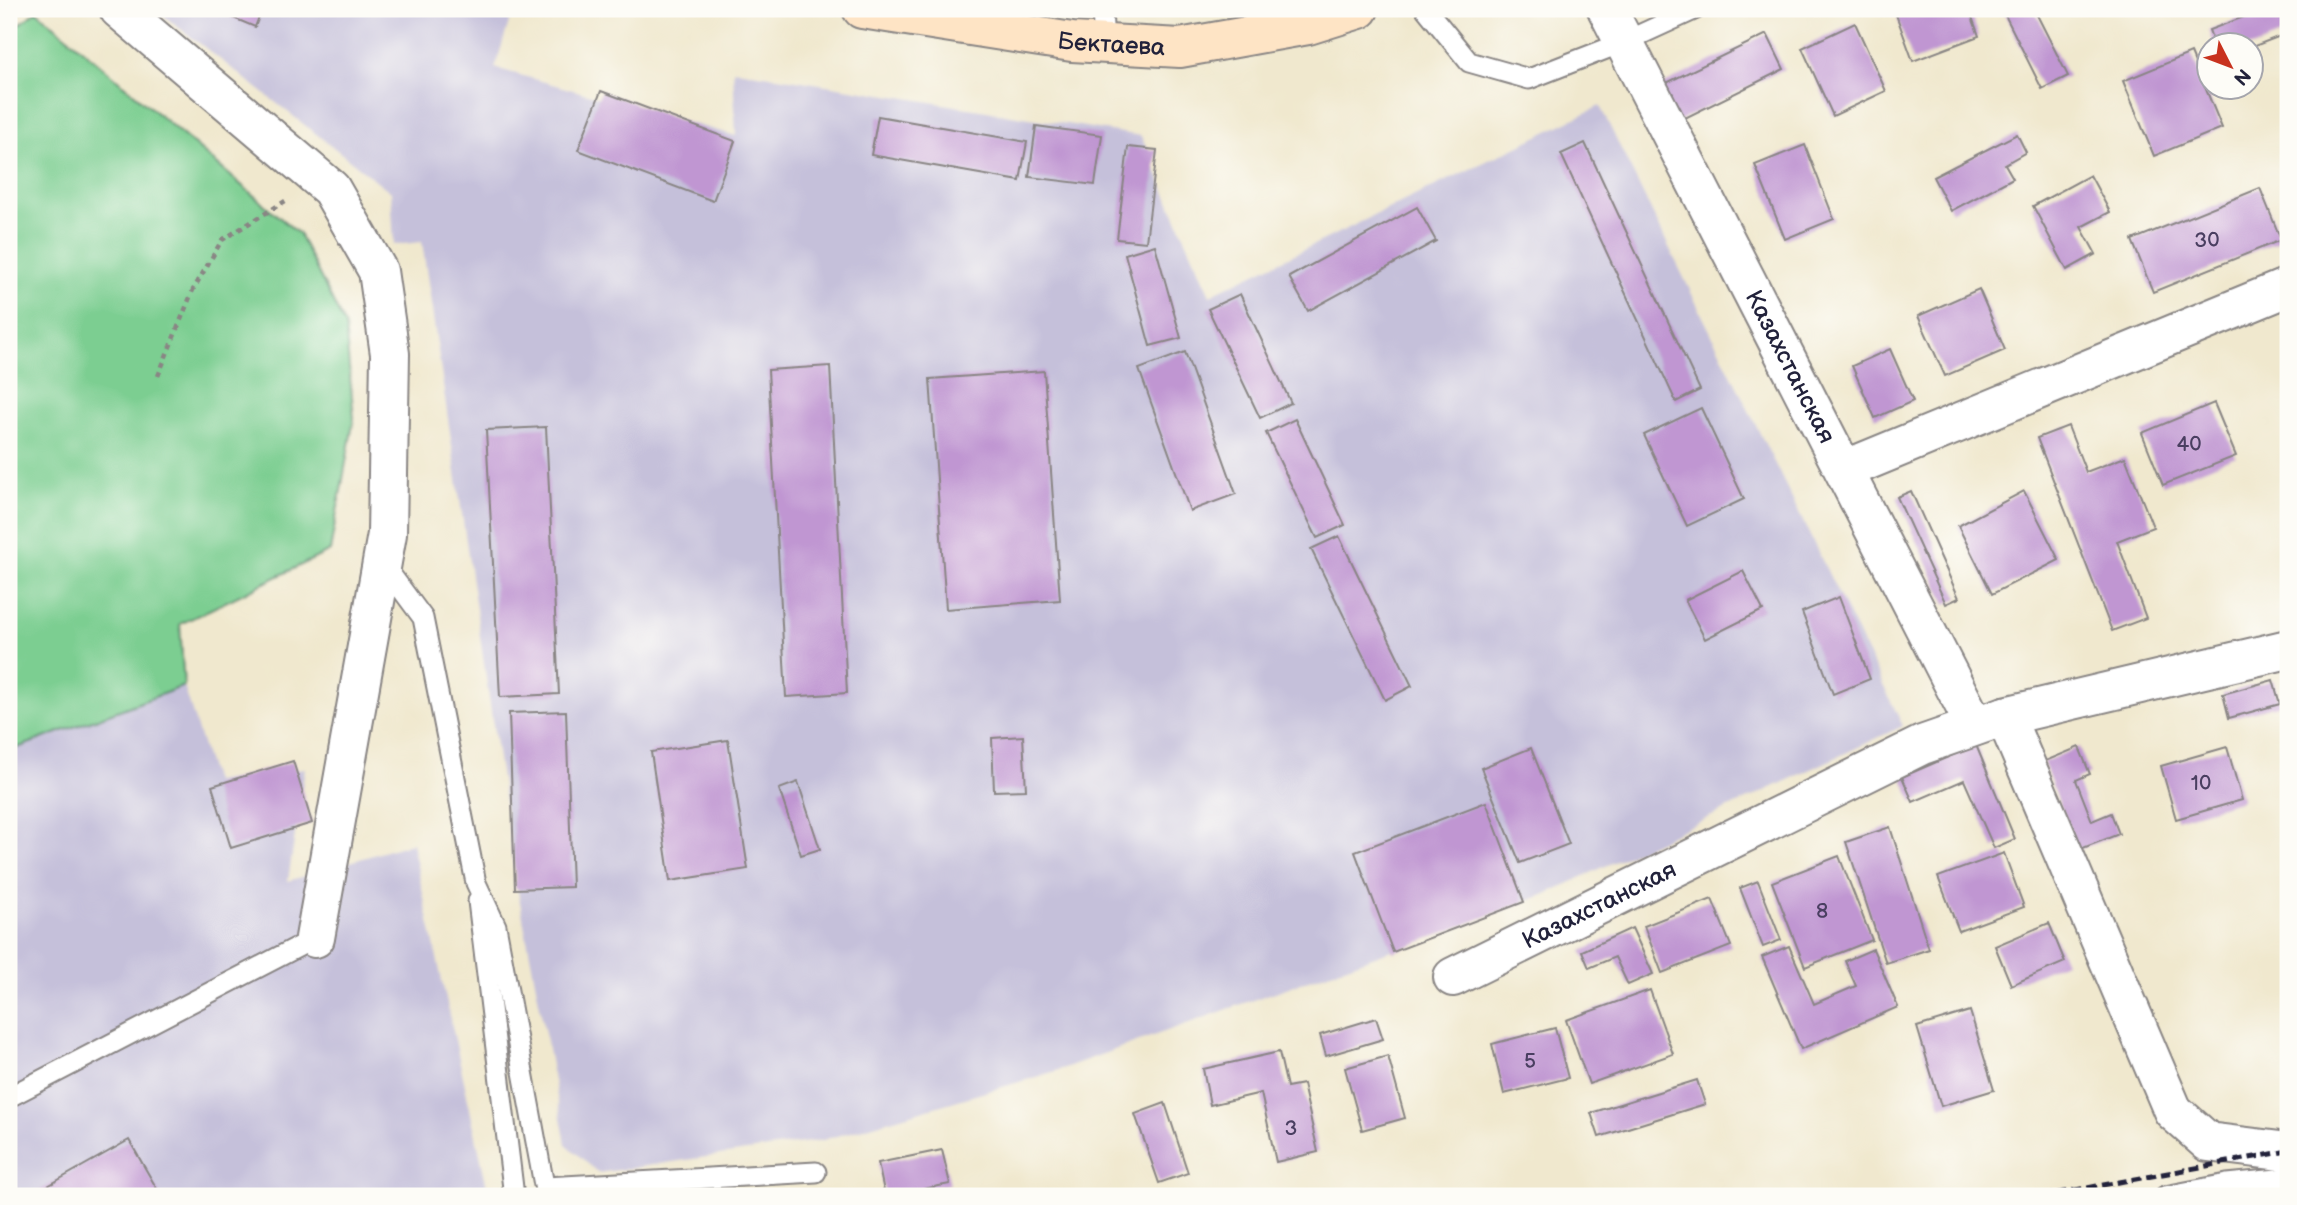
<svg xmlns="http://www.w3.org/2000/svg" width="2297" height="1205" font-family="'Balsamiq Sans',sans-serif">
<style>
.industrial{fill:#c5c0da}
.green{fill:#7bce91;stroke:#4e7866;stroke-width:2}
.building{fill:#c096d2}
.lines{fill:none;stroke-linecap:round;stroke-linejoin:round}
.lane-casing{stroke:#898584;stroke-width:23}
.street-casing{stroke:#898584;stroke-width:42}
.secondary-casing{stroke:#898584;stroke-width:42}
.path{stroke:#898584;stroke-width:4.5;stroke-dasharray:5 5;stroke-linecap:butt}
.lane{stroke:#fff;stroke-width:19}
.street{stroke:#fff;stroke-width:38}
.secondary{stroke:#fee4c5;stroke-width:38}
.rail{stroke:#22223b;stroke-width:5;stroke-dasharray:10 5;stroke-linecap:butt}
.labels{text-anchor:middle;stroke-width:6;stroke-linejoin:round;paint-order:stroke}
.number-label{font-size:21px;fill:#4a3f61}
.street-label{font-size:24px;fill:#22223b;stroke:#fdfcf7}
</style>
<rect width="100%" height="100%" fill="#fdfcf7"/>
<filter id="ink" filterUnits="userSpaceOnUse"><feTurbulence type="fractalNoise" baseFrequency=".0143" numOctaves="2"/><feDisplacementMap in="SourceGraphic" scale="14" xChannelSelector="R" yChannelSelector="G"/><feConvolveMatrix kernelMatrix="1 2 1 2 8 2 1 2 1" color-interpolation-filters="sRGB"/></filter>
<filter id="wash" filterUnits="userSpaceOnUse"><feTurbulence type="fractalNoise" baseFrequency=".00686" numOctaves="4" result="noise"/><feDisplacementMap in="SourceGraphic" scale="28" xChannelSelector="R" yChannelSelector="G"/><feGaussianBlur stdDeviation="1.57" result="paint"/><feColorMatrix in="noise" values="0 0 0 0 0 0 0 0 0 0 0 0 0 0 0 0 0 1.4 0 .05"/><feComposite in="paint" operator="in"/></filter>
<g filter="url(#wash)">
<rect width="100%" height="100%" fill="#f0e8ce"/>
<g class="industrial">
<path d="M155,9H513L495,68L736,136L733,70L1141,136L1210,295L1600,106L1903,726L1544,895L1056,1071L823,1140L598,1173L566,1144L516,881L422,242L394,245L391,192Z"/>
<path d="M184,686L214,782L305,768L288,881L412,843L489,1196H9V751Z"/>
</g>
<path class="green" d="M37,11L299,234L345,326L354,418L330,551L180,624L184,686L9,751V32Z"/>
<g id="blocks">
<g class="building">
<path d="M212,9H262L255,27Z"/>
<path d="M1894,9H1969L1979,36L1913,61Z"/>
<path d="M2002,9H2034L2068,76L2042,89Z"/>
<path d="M2265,9H2288V33L2252,47L2215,46L2209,30Z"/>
<path d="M1855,23L1886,91L1833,116L1802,48Z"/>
<path d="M1767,34L1784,69L1671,125L1654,89Z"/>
<path d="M2191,53L2222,128L2154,156L2123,81Z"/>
<path d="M601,91L735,141L713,201L578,150Z"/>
<path d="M878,116L1027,142L1020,181L871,155Z"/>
<path d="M1036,126L1102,135L1095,185L1029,177Z"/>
<path d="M2017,134L2026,152L2005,164L2013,178L1951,211L1933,177Z"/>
<path d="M1585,143L1700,390L1676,402L1561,154Z"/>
<path d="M1805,145L1834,219L1785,239L1755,165Z"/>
<path d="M1128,147L1157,150L1146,242L1117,239Z"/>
<path d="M2090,175L2110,212L2081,227L2096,254L2067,270L2033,206Z"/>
<path d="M2260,188L2281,240L2153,292L2132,240Z"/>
<path d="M1417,207L1436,241L1308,311L1289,277Z"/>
<path d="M1155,245L1181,338L1150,346L1125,254Z"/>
<path d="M1979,289L2005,350L1945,376L1918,316Z"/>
<path d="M1240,294L1291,403L1260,418L1208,309Z"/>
<path d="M1890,349L1913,401L1875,418L1852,366Z"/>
<path d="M1185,352L1236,494L1190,511L1139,369Z"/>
<path d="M830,366L847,693L786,697L768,370Z"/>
<path d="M1044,371L1060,600L946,609L930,379Z"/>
<path d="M2214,403L2236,456L2163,485L2142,433Z"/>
<path d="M1701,408L1744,499L1687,526L1644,435Z"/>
<path d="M1295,419L1345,525L1317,538L1266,433Z"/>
<path d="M2068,426L2086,472L2125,457L2153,527L2117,541L2146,618L2112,631L2037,438Z"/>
<path d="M546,427L559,694L500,697L486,430Z"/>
<path d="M1911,491L1959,598L1946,604L1897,497Z"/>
<path d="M2024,491L2059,560L1992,594L1958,526Z"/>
<path d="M1339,536L1412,686L1385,700L1311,549Z"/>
<path d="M1743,571L1763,610L1705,639L1685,600Z"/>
<path d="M1839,597L1870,679L1833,694L1802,612Z"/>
<path d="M2273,680L2280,704L2229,718L2223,694Z"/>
<path d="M566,711L572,887L515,889L509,713Z"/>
<path d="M1023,736L1026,790L994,791L992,738Z"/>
<path d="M728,740L748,869L670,881L651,752Z"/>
<path d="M1976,745L2015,839L1994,848L1964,780L1913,802L1902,777Z"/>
<path d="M2079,747L2090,774L2076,780L2092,821L2111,813L2119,834L2078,850L2043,762Z"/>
<path d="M2227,747L2242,800L2176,819L2161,766Z"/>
<path d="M1531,748L1569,844L1520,863L1481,768Z"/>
<path d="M293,761L312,823L231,848L212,786Z"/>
<path d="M798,782L820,849L801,855L779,789Z"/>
<path d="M1486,802L1524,902L1393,952L1355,852Z"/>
<path d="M1890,827L1929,949L1886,963L1846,842Z"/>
<path d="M2004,853L2024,907L1959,931L1938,877Z"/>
<path d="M1839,856L1872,940L1805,967L1772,882Z"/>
<path d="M1758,881L1781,940L1763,947L1740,888Z"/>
<path d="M1712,899L1731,946L1662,973L1644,926Z"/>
<path d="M2049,923L2065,962L2011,985L1995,946Z"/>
<path d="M1632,928L1653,974L1628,985L1615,957L1589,968L1582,951Z"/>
<path d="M1789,946L1814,1004L1856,986L1845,961L1873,949L1898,1007L1801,1049L1762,957Z"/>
<path d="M1650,990L1673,1054L1589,1084L1566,1020Z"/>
<path d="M1970,1011L1994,1090L1941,1106L1917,1027Z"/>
<path d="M1376,1018L1383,1039L1326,1056L1320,1035Z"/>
<path d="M1555,1028L1568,1078L1504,1094L1492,1044Z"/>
<path d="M1279,1052L1287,1087L1303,1084L1318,1152L1276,1162L1261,1093L1210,1105L1203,1069Z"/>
<path d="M1388,1056L1405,1118L1362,1130L1345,1068Z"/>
<path d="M1697,1080L1705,1104L1599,1137L1591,1113Z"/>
<path d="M1165,1103L1188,1173L1159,1183L1135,1114Z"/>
<path d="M129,1140L161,1196H30Z"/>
<path d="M942,1150L950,1184L885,1196L878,1163Z"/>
</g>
</g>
</g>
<g filter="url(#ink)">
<use href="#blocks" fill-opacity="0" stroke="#898584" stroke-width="2"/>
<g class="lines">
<defs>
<g id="lane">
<path d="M1102,9L1104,44"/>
<path d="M1426,9L1469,62L1529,79L1624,42L1696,9"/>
<path d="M383,564L423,618L476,883L496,926L546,1196"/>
<path d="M478,901L513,1188"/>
<path d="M9,1097L315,938"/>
<path d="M546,1187L816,1172"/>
<path d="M2165,1196L2227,1184L2288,1178"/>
</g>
<g id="street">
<path d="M119,9L331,189L378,271L390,354L387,534L315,938"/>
<path id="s1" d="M1607,9L1975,726"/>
<path d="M1844,470L2288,287"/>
<path d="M2005,716L2173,1111L2208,1142L2288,1152"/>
<path id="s2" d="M1453,977L1922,745L2005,716L2288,649"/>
</g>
<g id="secondary">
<path id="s3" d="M862,9L1072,42L1180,48L1308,25L1359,9"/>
</g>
</defs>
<use href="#lane" class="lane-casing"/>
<use href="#street" class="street-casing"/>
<use href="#secondary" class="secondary-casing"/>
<path class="path" d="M158,376L193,290L222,240L287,200"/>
<use href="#lane" class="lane"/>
<use href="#street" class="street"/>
<use href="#secondary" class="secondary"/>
<path class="rail" d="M2043,1196L2288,1151"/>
</g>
</g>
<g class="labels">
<g class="number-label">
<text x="2207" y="247">30</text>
<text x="2189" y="451">40</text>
<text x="2201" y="790">10</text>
<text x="1822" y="918">8</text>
<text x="1530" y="1068">5</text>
<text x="1291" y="1135">3</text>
</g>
<g class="street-label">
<text dy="8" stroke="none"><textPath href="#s3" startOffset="252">Бектаева</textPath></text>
<text dy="8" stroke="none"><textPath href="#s1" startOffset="402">Казахстанская</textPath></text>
<text dy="8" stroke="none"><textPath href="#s2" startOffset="163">Казахстанская</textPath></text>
</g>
</g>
<rect width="2297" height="1205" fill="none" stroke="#fdfcf7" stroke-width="35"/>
<g transform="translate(2230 66) rotate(132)"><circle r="33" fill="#fdfcf7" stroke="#a5a5ac" stroke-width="2"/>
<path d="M0-5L12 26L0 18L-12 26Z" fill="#c8321e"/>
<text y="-10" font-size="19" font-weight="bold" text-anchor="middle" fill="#22223b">N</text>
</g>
</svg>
